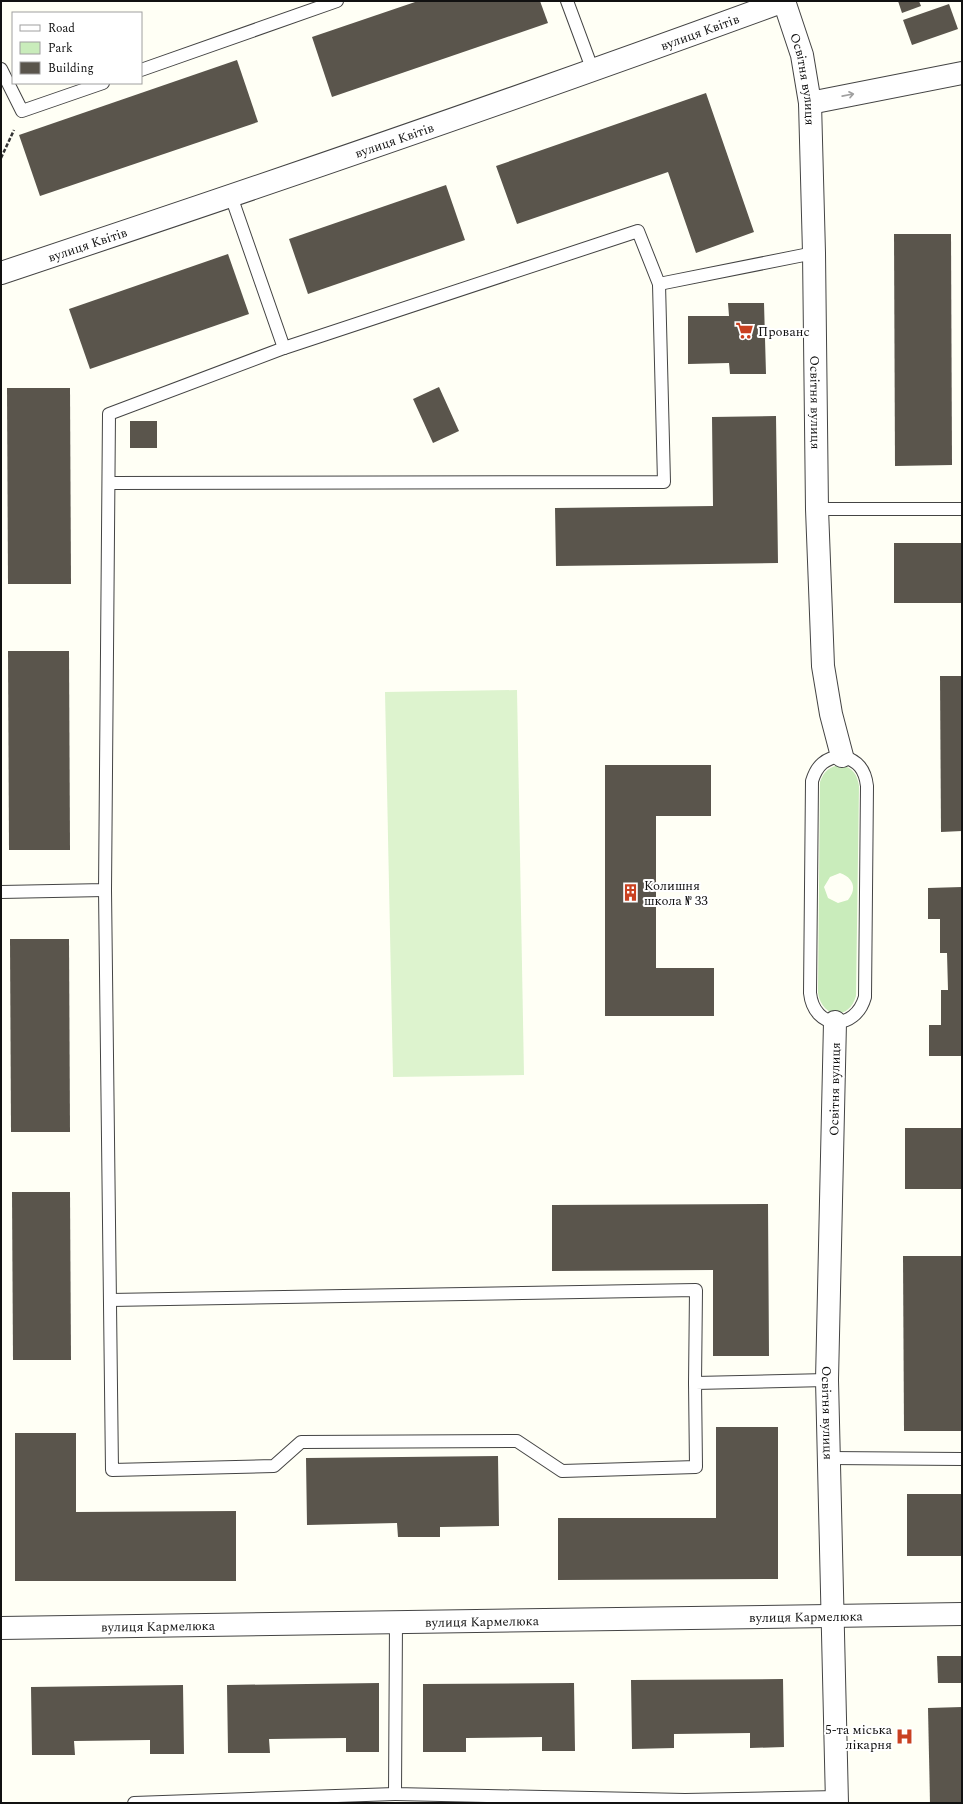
<svg xmlns="http://www.w3.org/2000/svg" width="963" height="1804" font-family="Spectral,serif">
<style>
.green{fill:#c9ecbb;fill-rule:evenodd}
.pitch{fill:#ddf3ce}
.building{fill:#5a554c}
.lines{fill:none;stroke-linecap:round;stroke-linejoin:round}
.service-casing{stroke:#444;stroke-width:14}
.minor-casing{stroke:#444;stroke-width:24}
.path{stroke:#333;stroke-width:2.5;stroke-dasharray:4 2;stroke-linecap:butt}
.service{stroke:#fff;stroke-width:12}
.minor{stroke:#fff;stroke-width:22}
.oneway{stroke:#a0a0a0}
.labels{text-anchor:middle;stroke-width:4;stroke-linejoin:round;paint-order:stroke}
.street-label{font-size:13px;fill:#111;stroke:#fff}
.poi-label{font-size:13px;fill:#111;stroke:#fff;text-anchor:start}
</style>
<rect width="100%" height="100%" fill="#fffff5"/>
<path class="green" d="M841,765C853,768 857,774 859,786L856,996C849,1021 822,1018 818,993L820,782C824,771 830,766 841,765ZM840,873C854,878 857,889 848,900L838,903L828,898L824,887L830,877Z"/>
<path class="pitch" d="M517,690L524,1075L393,1077L385,692Z"/>
<g class="building">
<path d="M418,1H540L548,23L332,97L312,37Z"/>
<path d="M898,1H919L921,6L902,13Z"/>
<path d="M949,4L958,29L912,45L903,20Z"/>
<path d="M237,60L258,122L40,196L19,135Z"/>
<path d="M706,93L754,232L696,253L668,172L517,224L496,166Z"/>
<path d="M446,185L465,240L308,294L289,239Z"/>
<path d="M894,234H951L952,465L895,466Z"/>
<path d="M228,254L249,314L90,369L69,309Z"/>
<path d="M728,303H764L766,374H730L729,363L688,364V316H729Z"/>
<path d="M439,387L459,431L433,443L413,399Z"/>
<path d="M7,388H70L71,584H8Z"/>
<path d="M776,416L778,563L556,566L555,508L713,506L712,417Z"/>
<rect x="130" y="421" width="27" height="27"/>
<rect x="894" y="543" width="68" height="60"/>
<path d="M8,651H69L70,850H9Z"/>
<path d="M940,676H962V831L941,832Z"/>
<path d="M605,765H711V816H656V968H714V1016H605Z"/>
<path d="M962,887V1056H929V1025H941V990H948L947,953H940V919H928V888Z"/>
<path d="M10,939H69L70,1132H11Z"/>
<rect x="905" y="1128" width="57" height="61"/>
<path d="M12,1192H70L71,1360H13Z"/>
<path d="M768,1204L769,1356H713V1270L552,1271V1205Z"/>
<path d="M903,1256H962V1431H904Z"/>
<path d="M716,1427H778V1579L558,1580V1518H716Z"/>
<path d="M15,1433H76V1512L236,1511V1581H15Z"/>
<path d="M498,1456L499,1526L440,1527V1537H398L397,1523L307,1525L306,1458Z"/>
<rect x="907" y="1494" width="55" height="62"/>
<path d="M937,1656H962V1683H938Z"/>
<path d="M783,1679L784,1747L750,1748V1733L674,1734V1748L632,1749L631,1680Z"/>
<path d="M379,1683V1752H346V1738L269,1739L270,1753H228L227,1685Z"/>
<path d="M574,1683L575,1751H542V1737L466,1738V1752H423V1684Z"/>
<path d="M183,1685L184,1754H150V1740L74,1741L75,1755H32L31,1687Z"/>
<path d="M962,1707V1803H930L928,1708Z"/>
</g>
<g class="lines">
<defs>
<g id="service">
<path d="M567,1L593,71"/>
<path d="M1,69L22,111L103,83"/>
<path d="M141,70L337,1"/>
<path d="M231,196L284,348L638,231L659,284L814,253"/>
<path d="M109,483L664,482L659,284"/>
<path d="M817,509H962"/>
<path d="M842,756C858,761 865,769 867,786L865,997C855,1032 814,1030 810,993L812,781C817,765 825,758 842,756Z"/>
<path d="M105,890L112,1470L274,1466L301,1442L517,1441L562,1471L696,1467L695,1383L827,1380"/>
<path d="M1,892L105,890L109,414L284,348"/>
<path d="M110,1300L696,1290L695,1383"/>
<path d="M829,1458L962,1459"/>
<path d="M396,1622L395,1794L685,1800L837,1797"/>
<path d="M134,1803L395,1794"/>
</g>
<g id="minor">
<path id="s1" d="M784,1L802,55L810,103L814,253L817,509L823,666L831,714L842,756"/>
<path d="M810,103L962,73"/>
<path id="s2" d="M1,273C263,186 525,96 784,1"/>
<path id="s3" d="M835,1022L827,1380L837,1803"/>
<path id="s4" d="M1,1628L962,1614"/>
</g>
</defs>
<use href="#service" class="service-casing"/>
<use href="#minor" class="minor-casing"/>
<path class="path" d="M1,158L14,130"/>
<use href="#service" class="service"/>
<use href="#minor" class="minor"/>
</g>
<defs><path id="oneway-shaft" d="M-6 0H5M1.5-3L5.5 0L1.5 3" fill="none" stroke-width="1.6" stroke-linecap="round" stroke-linejoin="round"/></defs>
<use class="oneway" href="#oneway-shaft" transform="translate(848 95) rotate(-11)"/>
<defs>
<symbol id="supermarket-bare" viewBox="-9 -9 18 18"><path d="M-6-5.5h2.5l.6 2H6L4.5 2H-2.5L-4.4-4H-6ZM-1.5 3.2a1.3 1.3 0 1 0 .1 0ZM3 3.2a1.3 1.3 0 1 0 .1 0Z" fill="#c94121" stroke="#fff" stroke-width="2.5" paint-order="stroke"/></symbol>
<symbol id="building-bare" viewBox="-9 -9 18 18"><path d="M-4-6H4V6H1V3H-1V6H-4ZM-2.5-4.3h1.7v1.8h-1.7ZM.8-4.3h1.7v1.8H.8ZM-2.5-1h1.7V.8h-1.7ZM.8-1h1.7V.8H.8Z" fill="#c94121" stroke="#fff" stroke-width="2.5" paint-order="stroke"/></symbol>
<symbol id="hospital-bare" viewBox="-9 -9 18 18"><path d="M-5-5h3v3.5h4V-5h3V5h-3V1.5h-4V5h-3Z" fill="#c94121" stroke="#fff" stroke-width="2.5" paint-order="stroke"/></symbol>
</defs>
<g fill-rule="evenodd">
<use href="#supermarket-bare" x="732" y="318" width="25" height="25"/>
<use href="#building-bare" x="618" y="880" width="25" height="25"/>
<use href="#hospital-bare" x="892" y="1724" width="25" height="25"/>
</g>
<g class="labels">
<g class="street-label">
<text dy="5" stroke="none"><textPath href="#s2" startOffset="739">вулиця Квітів</textPath></text>
<text dy="5" stroke="none"><textPath href="#s1" startOffset="81">Освітня вулиця</textPath></text>
<text dy="5" stroke="none"><textPath href="#s2" startOffset="415">вулиця Квітів</textPath></text>
<text dy="5" stroke="none"><textPath href="#s2" startOffset="91">вулиця Квітів</textPath></text>
<text dy="5" stroke="none"><textPath href="#s1" startOffset="405">Освітня вулиця</textPath></text>
<text transform="translate(834 1089) rotate(-89)" y="5">Освітня вулиця</text>
<text dy="5" stroke="none"><textPath href="#s3" startOffset="391">Освітня вулиця</textPath></text>
<text dy="5" stroke="none"><textPath href="#s4" startOffset="805">вулиця Кармелюка</textPath></text>
<text dy="5" stroke="none"><textPath href="#s4" startOffset="481">вулиця Кармелюка</textPath></text>
<text dy="5" stroke="none"><textPath href="#s4" startOffset="157">вулиця Кармелюка</textPath></text>
</g>
<g class="poi-label">
<text x="758" y="336">Прованс</text>
<text x="644" y="890">Колишня<tspan x="644" dy="15">школа № 33</tspan></text>
<text x="892" y="1734" text-anchor="end">5-та міська<tspan x="892" dy="15">лікарня</tspan></text>
</g>
</g>
<rect width="963" height="1804" fill="none" stroke="#111111" stroke-width="4"/>
<rect x="12" y="12" width="130" height="72" fill="#ffffff" stroke="#a0a0a0"/>
<rect x="20" y="25" width="20" height="6" fill="#ffffff" stroke="#a0a0a0"/>
<text x="48" y="32" font-size="12" fill="#111111">Road</text>
<rect x="20" y="42" width="20" height="12" fill="#c9ecbb" stroke="#a0a0a0"/>
<text x="48" y="52" font-size="12" fill="#111111">Park</text>
<rect x="20" y="62" width="20" height="12" fill="#5a554c" stroke="#a0a0a0"/>
<text x="48" y="72" font-size="12" fill="#111111">Building</text>
</svg>
